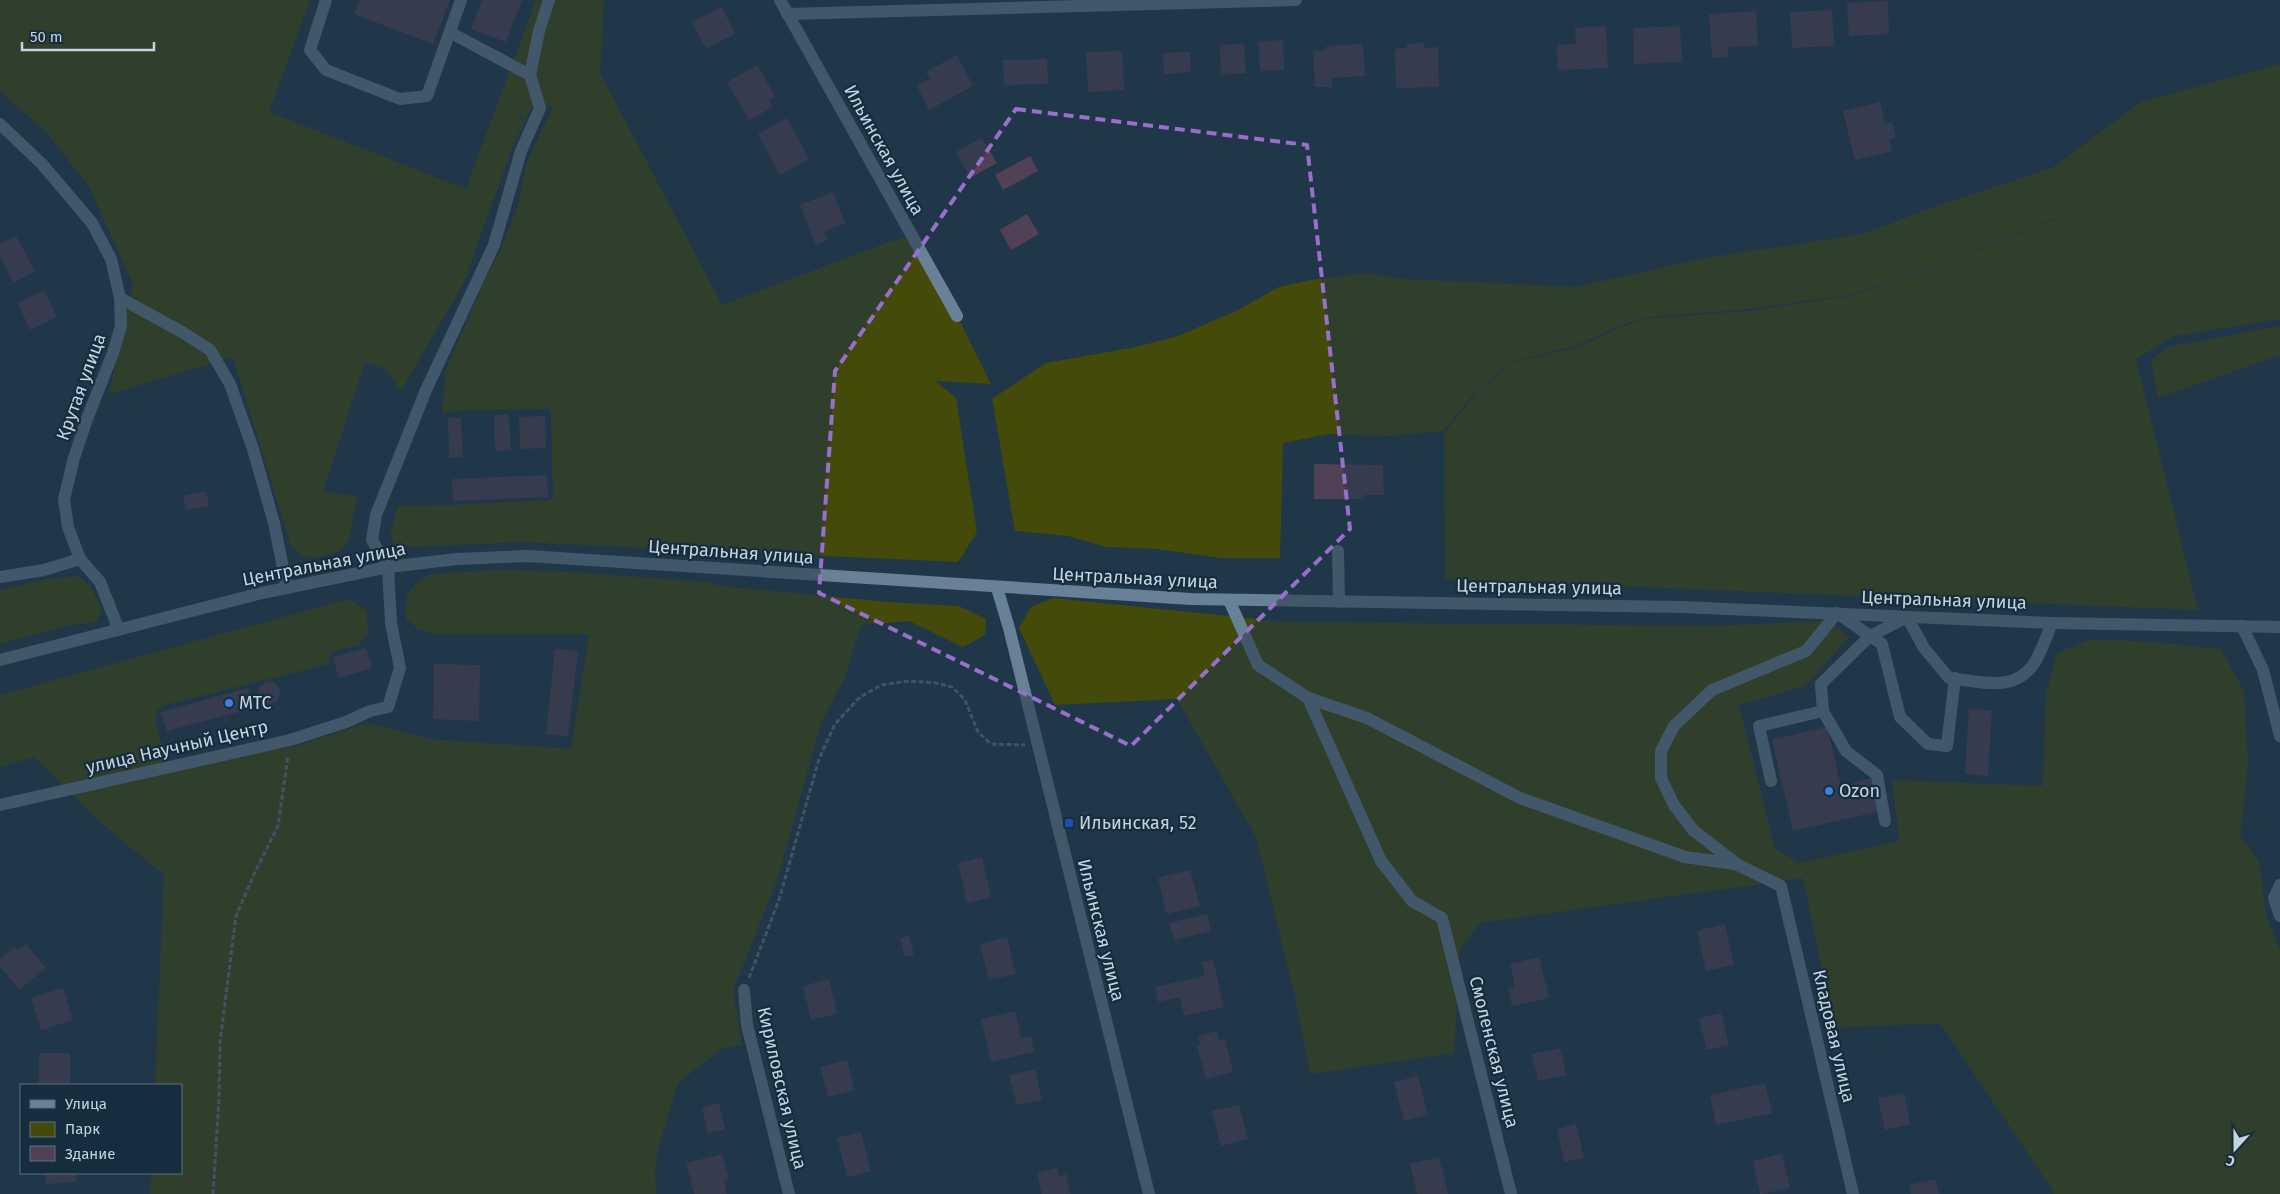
<svg xmlns="http://www.w3.org/2000/svg" width="2280" height="1194" font-family="'Fira Sans',sans-serif">
<style>
.green{fill:#434a0a}
.building{fill:#524056}
.lines{fill:none;stroke-linecap:round;stroke-linejoin:round}
.path{stroke:#647786;stroke-width:3;stroke-dasharray:5 2.5;stroke-linecap:butt}
.minor{stroke:#688196;stroke-width:12}
.marked{fill:none;stroke:#996fcc;stroke-width:4;stroke-dasharray:10 6;stroke-linejoin:round}
.shop-dot{fill:#3f7fe0;stroke:#162d3e;stroke-width:2}
.transit-dot{fill:#1a4fb4;stroke:#162d3e;stroke-width:2}
.labels{text-anchor:middle;stroke-width:4.5;stroke-linejoin:round;paint-order:stroke}
.street-label{font-size:18px;fill:#c6d4df;stroke:#162d3e}
.poi-label{font-size:18px;fill:#c6d4df;stroke:#162d3e;text-anchor:start}
</style>
<rect width="100%" height="100%" fill="#203749"/>
<g class="green">
<path d="M0,0H310L269,112L466,189L536,0H604L600,73L722,305L889,242L917,234L991,384L935,381L956,398L977,532L958,562L519,542L413,547L394,545L390,533L398,506L451,505L553,500L551,409L468,410L442,413L446,369L486,277L501,249L518,205L526,164L553,107L532,106L514,146L523,119L512,104L522,121L463,284L401,391L385,369L365,362L323,491L357,496L349,540L341,551L317,558L299,555L290,543L233,357L109,394L133,284L89,186L47,133L0,91Z"/>
<path d="M2280,64V87L2118,179L2073,211L1961,256L1849,295L1748,309L1640,318L1574,346L1514,361L1477,390L1443,431L1388,436L1328,434L1283,443L1280,558H1221L1157,549L1107,547L1068,536L1015,531L992,399L1046,363L1136,347L1178,336L1236,311L1279,287L1311,280L1366,273L1405,279L1576,287L1705,258L1863,234L1928,209L2052,168L2141,102Z"/>
<path d="M2280,88V319L2174,336L2136,359L2198,610L1445,579L1444,433L1478,391L1514,362L1574,348L1641,319L1748,311L1849,296L1961,257L2073,212L2118,180Z"/>
<path d="M2280,326V355L2158,398L2151,361L2166,348L2178,345Z"/>
<path d="M500,570L570,572L708,582L719,586L888,602L959,606L986,619L985,635L963,647L909,621L861,625L844,679L821,723L778,878L733,990L742,1045L721,1049L678,1083L659,1145L655,1171L656,1194H150L151,1173H181V1085H155L164,875L100,822L34,757L0,767V695L349,599L367,611L368,633L358,645L331,652L329,664L169,704L157,710L156,724L166,763L294,747L367,723L430,739L571,749L589,634H435L418,629L406,619L407,594L416,584L430,574Z"/>
<path d="M78,576L91,587L102,610L96,622L70,625L0,644V590L47,579Z"/>
<path d="M1053,598L1287,622L1710,626L1828,621L1849,637L1805,686L1739,705L1775,849L1800,863L1899,841L1892,780L2043,786L2046,694L2057,653L2091,639L2153,642L2221,649L2244,691L2248,766L2240,836L2259,862L2266,915L2280,950V1194H2055L1940,1023L1834,1028L1803,878L1480,923L1460,949L1454,1053L1310,1074L1295,996L1256,837L1177,699L1055,705L1019,628L1031,607Z"/>
</g>
<g class="building">
<path d="M360,0H450L433,44L354,14Z"/>
<path d="M482,0H522L506,42L471,29Z"/>
<path d="M1888,1L1889,34L1849,36L1847,3Z"/>
<path d="M722,7L735,34L706,49L692,22Z"/>
<path d="M1832,10L1834,46L1792,48L1790,12Z"/>
<path d="M1756,11L1758,46L1728,47V57L1712,58L1709,14Z"/>
<path d="M1606,26L1608,68L1558,70L1557,45L1576,44L1575,28Z"/>
<path d="M1680,26L1682,62L1634,64L1633,28Z"/>
<path d="M1283,40L1284,70L1260,71L1258,42Z"/>
<path d="M1423,43L1424,48L1438,47L1439,87L1396,88L1395,49L1407,48V44Z"/>
<path d="M1244,44L1246,73L1221,75L1220,45Z"/>
<path d="M1363,44L1365,76L1331,78L1332,87H1315L1313,51L1327,50L1326,46Z"/>
<path d="M1122,51L1124,90L1088,92L1086,52Z"/>
<path d="M1190,52L1191,72L1164,74L1163,53Z"/>
<path d="M957,55L973,86L929,110L917,86L930,79L926,72Z"/>
<path d="M1047,59L1048,84L1004,85L1003,60Z"/>
<path d="M757,65L775,96L769,100L773,107L749,120L727,82Z"/>
<path d="M1880,102L1885,124L1892,122L1896,138L1889,140L1892,151L1855,160L1843,111Z"/>
<path d="M787,118L809,159L780,175L758,134Z"/>
<path d="M982,138L997,163L970,178L956,152Z"/>
<path d="M1030,156L1038,171L1003,190L995,175Z"/>
<path d="M833,192L845,223L824,232L828,240L816,245L800,205Z"/>
<path d="M1027,214L1039,234L1011,250L1000,230Z"/>
<path d="M16,236L35,271L14,283L0,257V244Z"/>
<path d="M44,290L57,317L30,330L18,303Z"/>
<path d="M509,414L511,450L495,451L494,415Z"/>
<path d="M545,416L546,448L520,449L519,417Z"/>
<path d="M448,418H461L463,457L449,458Z"/>
<path d="M1314,464L1383,465L1384,495H1364V499H1314Z"/>
<path d="M547,475L548,497L453,501L452,479Z"/>
<path d="M206,491L209,506L186,510L183,496Z"/>
<path d="M366,648L372,668L339,678L333,657Z"/>
<path d="M555,649L578,651L568,736L546,734Z"/>
<path d="M434,664L480,665L479,721L433,719Z"/>
<circle cx="269" cy="693" r="11"/>
<path d="M248,688L253,708L167,731L161,712Z"/>
<path d="M1969,709L1992,710L1988,776L1965,774Z"/>
<path d="M1827,727L1841,786L1872,778L1880,811L1793,831L1772,740Z"/>
<path d="M1088,812L1090,823L1082,825L1080,813Z"/>
<path d="M982,857L991,897L967,903L958,863Z"/>
<path d="M1190,870L1200,906L1167,914L1158,878Z"/>
<path d="M1207,914L1211,931L1174,940L1169,923Z"/>
<path d="M1725,924L1734,965L1706,971L1697,931Z"/>
<path d="M909,936L914,954L905,957L900,938Z"/>
<path d="M1007,937L1016,974L989,980L980,944Z"/>
<path d="M26,944L46,968L19,990L0,966V959L15,947L18,950Z"/>
<path d="M1539,957L1549,998L1512,1006L1508,988L1515,987L1510,964Z"/>
<path d="M1213,960L1224,1007L1184,1016L1180,997L1158,1002L1155,987L1205,976L1202,962Z"/>
<path d="M829,979L837,1014L811,1020L803,986Z"/>
<path d="M63,988L73,1020L41,1030L31,998Z"/>
<path d="M1015,1011L1021,1038L1031,1036L1034,1052L991,1062L981,1019Z"/>
<path d="M1721,1013L1729,1045L1707,1050L1699,1018Z"/>
<path d="M1217,1031L1219,1040L1225,1039L1233,1072L1206,1079L1197,1046L1200,1045L1198,1036Z"/>
<path d="M1560,1048L1566,1075L1538,1081L1532,1054Z"/>
<rect x="39" y="1053" width="31" height="32"/>
<path d="M847,1060L855,1090L828,1097L820,1067Z"/>
<path d="M1035,1069L1042,1100L1017,1105L1009,1075Z"/>
<path d="M1418,1076L1428,1115L1404,1121L1394,1082Z"/>
<path d="M1765,1083L1772,1113L1716,1125L1710,1095Z"/>
<path d="M1904,1093L1910,1124L1885,1130L1878,1098Z"/>
<path d="M719,1103L725,1129L708,1133L702,1108Z"/>
<path d="M1239,1105L1248,1139L1221,1146L1212,1111Z"/>
<path d="M1576,1124L1584,1158L1564,1162L1557,1129Z"/>
<path d="M861,1132L871,1171L847,1177L837,1138Z"/>
<path d="M722,1154L729,1179L724,1180L727,1194H694L686,1163Z"/>
<path d="M1782,1154L1790,1188L1760,1194L1753,1161Z"/>
<path d="M1439,1157L1448,1194H1417L1410,1164Z"/>
<path d="M1057,1168L1059,1176L1066,1174L1071,1194H1042L1037,1173Z"/>
<path d="M45,1173H75L76,1182L46,1184Z"/>
<path d="M1935,1179L1939,1194H1911L1909,1185Z"/>
</g>
<g class="lines">
<g class="path">
<path d="M749,978L779,900L819,759L835,724L860,697L881,685L909,681L936,683L952,687L965,700L978,732L991,744L1025,745"/>
<path d="M213,1194L219,1099L220,1042L236,916L255,872L278,826L288,756"/>
</g>
<g class="minor">
<path d="M326,0L310,50L326,70L400,99L427,96L461,0"/>
<path d="M780,0L957,316"/>
<path d="M787,14L1296,0"/>
<path d="M530,75L539,31L549,0"/>
<path d="M0,124L42,164L92,223L111,259L120,298L121,326L113,353L87,419L74,458L64,499L68,527L80,559L100,582L119,630"/>
<path d="M120,298L182,332L210,350L230,384L253,449L274,523L287,588"/>
<path d="M1338,551L1339,602"/>
<path d="M0,577L44,570L80,559"/>
<path d="M997,588L1009,628L1149,1194"/>
<path d="M1229,600L1258,665L1308,698L1381,861L1412,901L1442,918L1511,1194"/>
<path d="M2242,626L2263,670L2280,736"/>
<path d="M0,660L262,593L388,567L457,559L528,556L1191,599L1681,607L2052,623L2280,627"/>
<path d="M1308,698L1367,718L1520,798L1685,857L1735,864"/>
<path d="M1823,711L1846,751L1877,775L1885,821"/>
<path d="M1771,781L1759,726L1823,711L1821,684L1870,636L1907,617L1924,648L1949,678C1979,681 2015,694 2035,662C2042,650 2047,635 2052,623"/>
<path d="M0,805L290,740L346,722L370,711L388,707L400,668L391,623L388,567L372,540L376,515L426,390L494,245L521,151L540,108L530,75L451,33"/>
<path d="M2280,885L2274,898L2280,916"/>
<path d="M744,990L747,1025L789,1194"/>
<path d="M1853,1194L1781,886L1738,865L1693,830L1674,805L1661,778V751L1674,726L1712,690L1806,651L1837,613L1882,644L1900,717L1928,744L1947,746L1955,678"/>
</g>
</g>
<path d="M0 0H2280V1194H0ZM1016,109L1307,145L1350,529L1131,746L819,593L835,371Z" fill="#203749" fill-opacity=".55" fill-rule="evenodd"/>
<path class="marked" d="M1016,109L1307,145L1350,529L1131,746L819,593L835,371Z"/>
<g class="shop-dot">
<circle cx="229" cy="703" r="5"/>
<circle cx="1829" cy="791" r="5"/>
</g>
<rect class="transit-dot" x="1064" y="818" width="10" height="10" rx="2.5"/>
<g class="labels">
<g class="street-label">
<text transform="translate(884 150) rotate(61)" y="6">Ильинская улица</text>
<text transform="translate(81 387) rotate(-70)" y="6">Крутая улица</text>
<text transform="translate(731 552) rotate(4)" y="6">Центральная улица</text>
<text transform="translate(324 564) rotate(-11)" y="6">Центральная улица</text>
<text transform="translate(1135 578) rotate(3)" y="6">Центральная улица</text>
<text transform="translate(1539 587) rotate(1)" y="6">Центральная улица</text>
<text transform="translate(1944 600) rotate(2)" y="6">Центральная улица</text>
<text transform="translate(177 747) rotate(-13)" y="6">улица Научный Центр</text>
<text transform="translate(1101 930) rotate(76)" y="6">Ильинская улица</text>
<text transform="translate(1834 1036) rotate(77)" y="6">Кладовая улица</text>
<text transform="translate(1494 1052) rotate(76)" y="6">Смоленская улица</text>
<text transform="translate(782 1088) rotate(77)" y="6">Кириловская улица</text>
</g>
<g class="poi-label">
<text x="239" y="709">МТС</text>
<text x="1839" y="797">Ozon</text>
<text x="1079" y="829">Ильинская, 52</text>
</g>
</g>
<rect x="20" y="1084" width="162" height="90" fill="#162d3e" stroke="#5c707e"/>
<rect x="30" y="1100" width="25" height="8" fill="#688196" stroke="#5c707e"/>
<text x="65" y="1109" font-size="15" fill="#c6d4df">Улица</text>
<rect x="30" y="1122" width="25" height="15" fill="#434a0a" stroke="#5c707e"/>
<text x="65" y="1134" font-size="15" fill="#c6d4df">Парк</text>
<rect x="30" y="1146" width="25" height="15" fill="#524056" stroke="#5c707e"/>
<text x="65" y="1159" font-size="15" fill="#c6d4df">Здание</text>
<g transform="translate(2235 1149) rotate(201)" stroke="#162d3e" stroke-width="4" paint-order="stroke">
<path d="M0-4L9 19L0 12L-9 19Z" fill="#c6d4df"/>
<text y="-8" font-size="14" font-weight="bold" text-anchor="middle" fill="#c6d4df">С</text>
</g>
<path d="M22 42v8h132v-8" fill="none" stroke="#c6d4df" stroke-width="2.5"/>
<text x="30" y="42" font-size="15" fill="#c6d4df" stroke="#162d3e" stroke-width="4" paint-order="stroke">50 m</text>
</svg>
